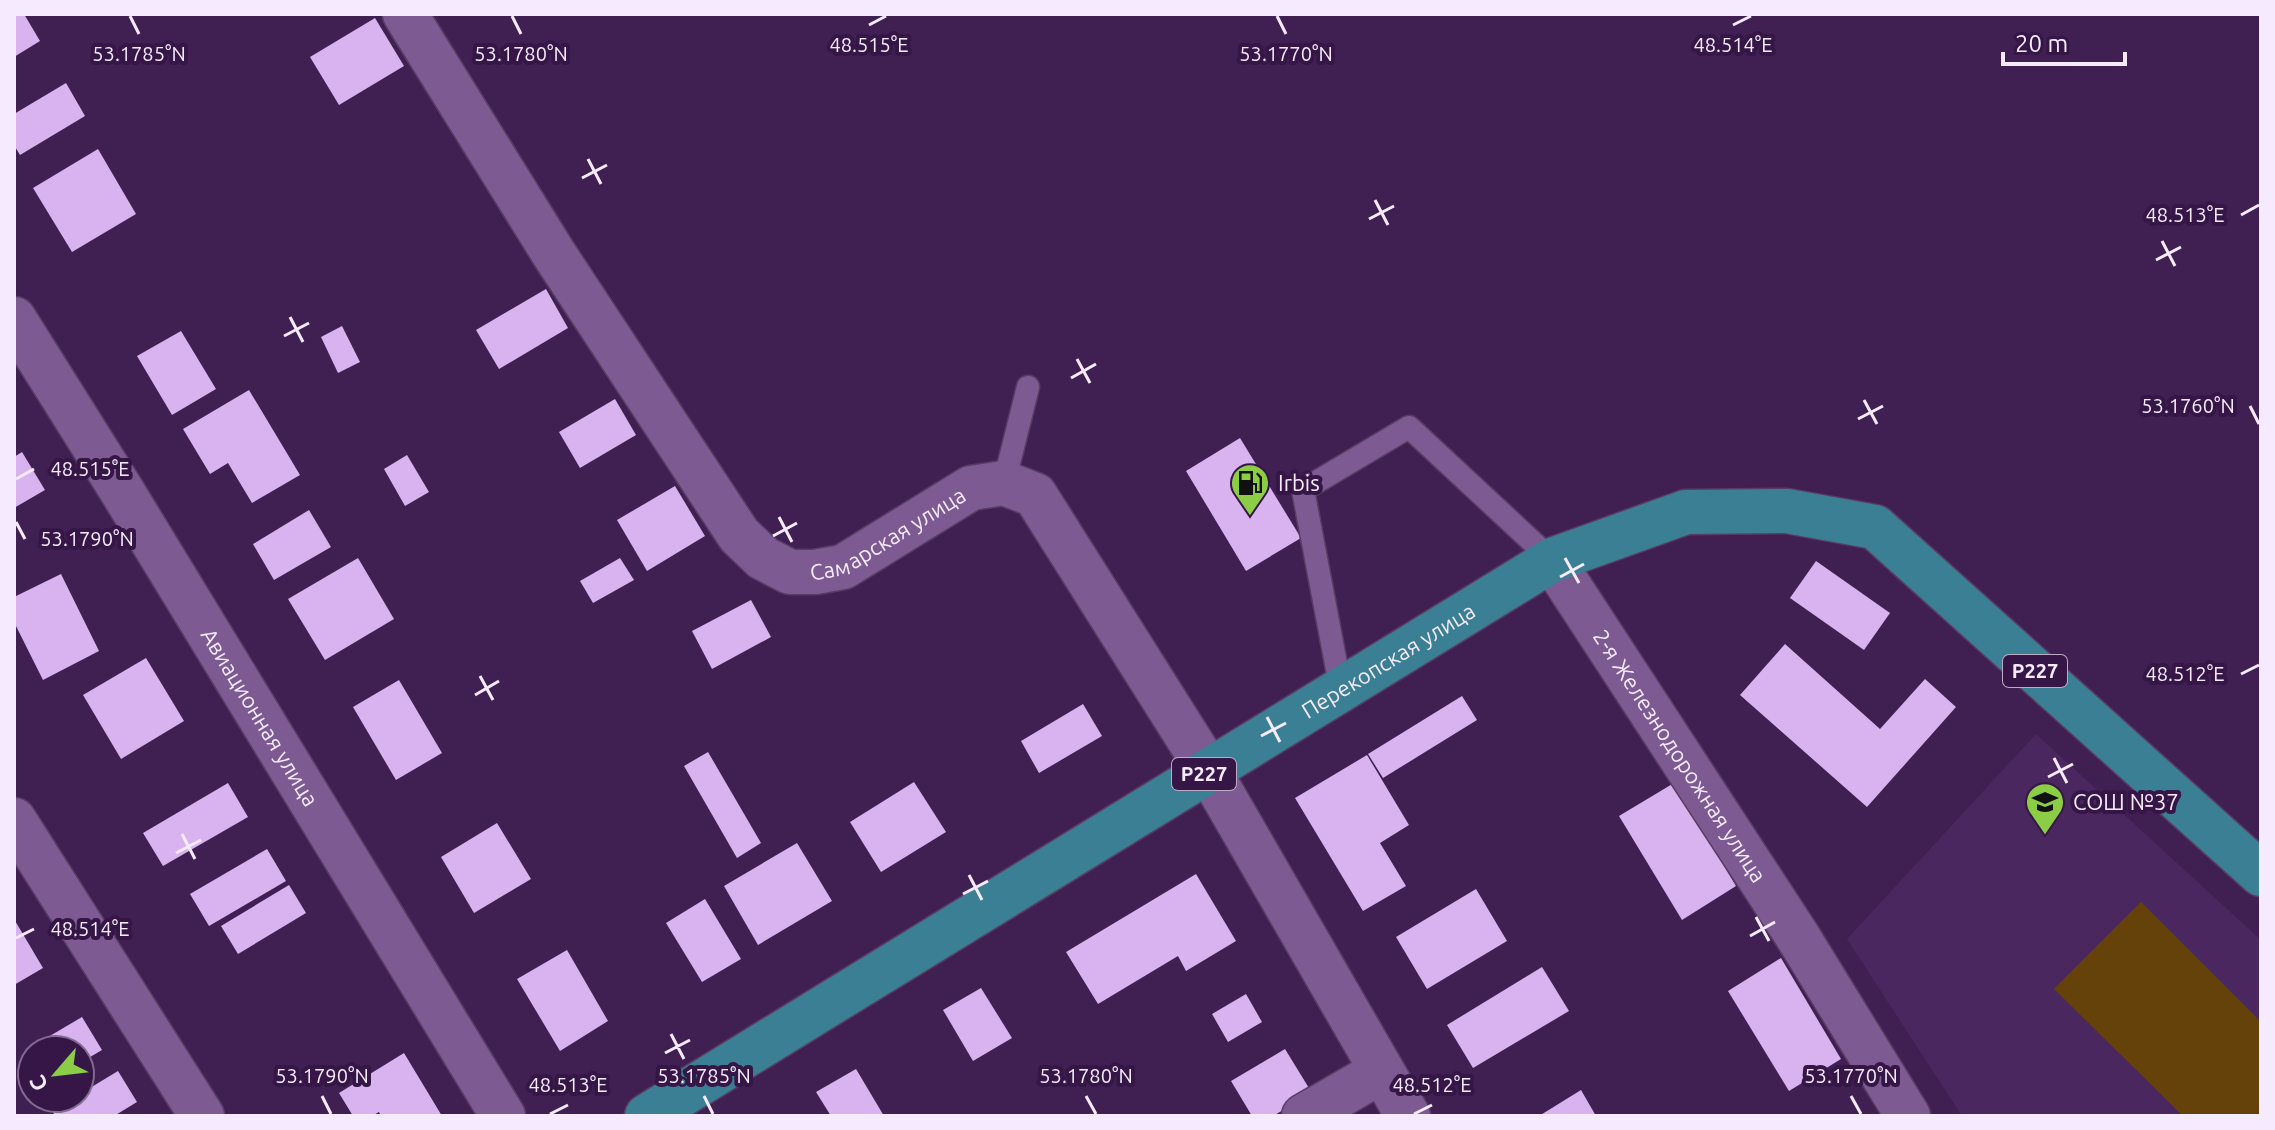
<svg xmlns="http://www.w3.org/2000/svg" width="2275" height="1130" font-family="Ubuntu,sans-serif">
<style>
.built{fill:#4a275f}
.green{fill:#66420b}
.building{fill:#d8b3ef}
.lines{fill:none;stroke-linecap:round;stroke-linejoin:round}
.lane-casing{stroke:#583c66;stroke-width:25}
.street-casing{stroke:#583c66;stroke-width:47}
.primary-casing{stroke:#583c66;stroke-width:47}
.lane{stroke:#7d5b92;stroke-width:22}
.street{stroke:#7d5b92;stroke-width:44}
.primary{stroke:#3a7f93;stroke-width:44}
.ticks{fill:none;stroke:#f6ebfe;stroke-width:3}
.labels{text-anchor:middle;stroke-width:8;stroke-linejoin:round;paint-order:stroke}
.shield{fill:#351647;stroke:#bcabc7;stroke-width:2}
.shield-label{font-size:20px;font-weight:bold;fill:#f6ebfe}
.poi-label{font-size:22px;fill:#f6ebfe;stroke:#351647;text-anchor:start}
.street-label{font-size:22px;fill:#f6ebfe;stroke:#351647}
.ticks-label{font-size:20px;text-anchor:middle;fill:#f6ebfe;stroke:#351647;stroke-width:8;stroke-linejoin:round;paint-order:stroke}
</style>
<rect width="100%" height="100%" fill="#402052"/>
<path class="built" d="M2036,734L2261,940V1116H1962L1847,939Z"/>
<path class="green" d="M2141,902L2261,1022V1116H2183L2054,989Z"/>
<g class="building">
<path d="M14,14H24L40,41L14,57Z"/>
<path d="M375,18L404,66L339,105L310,57Z"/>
<path d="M66,83L85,116L20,155L14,145V114Z"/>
<path d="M98,149L136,214L72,252L33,188Z"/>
<path d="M546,289L568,328L499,369L476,330Z"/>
<path d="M342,326L360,362L338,373L321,337Z"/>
<path d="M181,331L216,389L172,415L137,356Z"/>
<path d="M249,390L300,475L252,503L228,463L210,474L183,429Z"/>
<path d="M615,399L636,435L580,468L559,432Z"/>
<path d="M1240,438L1301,538L1246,571L1186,471Z"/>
<path d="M22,452L45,490L14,508V457Z"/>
<path d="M407,455L429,492L405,506L384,469Z"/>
<path d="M675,486L705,536L647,571L617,520Z"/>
<path d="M309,510L331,547L274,580L253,544Z"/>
<path d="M358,558L394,619L325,660L288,599Z"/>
<path d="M620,558L634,580L593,603L580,581Z"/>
<path d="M1816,561L1890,613L1864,650L1790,598Z"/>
<path d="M61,574L99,651L43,680L14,622V597Z"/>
<path d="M751,600L771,637L712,669L692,631Z"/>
<path d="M1785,644L1880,729L1925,679L1956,707L1867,807L1740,695Z"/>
<path d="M146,658L184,721L121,759L83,695Z"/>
<path d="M399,680L442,753L396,780L353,707Z"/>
<path d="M1462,696L1477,720L1383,778L1368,754Z"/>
<path d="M1083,704L1102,736L1039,773L1021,741Z"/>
<path d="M708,752L761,843L737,858L684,766Z"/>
<path d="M1367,755L1409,825L1380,843L1406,886L1363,911L1295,798Z"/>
<path d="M914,782L946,832L881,872L850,822Z"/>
<path d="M228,783L248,817L163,866L143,833Z"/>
<path d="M1674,783L1736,886L1682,920L1619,816Z"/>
<path d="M497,823L531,879L474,913L441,857Z"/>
<path d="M797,843L832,901L758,945L724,886Z"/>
<path d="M267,849L286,881L209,926L190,894Z"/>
<path d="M1196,874L1236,941L1186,971L1178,956L1098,1004L1066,952Z"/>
<path d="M289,885L306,913L238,954L221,926Z"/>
<path d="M1476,889L1507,941L1427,989L1396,937Z"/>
<path d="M705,899L741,959L702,982L666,923Z"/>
<path d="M14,919L43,968L14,985Z"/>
<path d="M567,950L608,1021L560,1051L517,979Z"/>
<path d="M1781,958L1841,1059L1789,1091L1728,991Z"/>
<path d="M1542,967L1569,1011L1473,1068L1447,1025Z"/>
<path d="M981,988L1012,1038L973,1061L943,1010Z"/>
<path d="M1246,994L1262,1022L1228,1042L1212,1014Z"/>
<path d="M82,1017L102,1050L80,1063V1050H49L43,1040Z"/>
<path d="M1285,1049L1312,1093L1273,1116H1252L1231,1081Z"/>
<path d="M404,1053L442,1116H381L379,1112L372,1116H353L339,1093Z"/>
<path d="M856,1069L884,1116H831L816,1092Z"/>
<path d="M118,1071L137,1102L114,1116H55L52,1110L73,1098H80V1094Z"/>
<path d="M1581,1090L1596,1116H1539Z"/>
</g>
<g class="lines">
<defs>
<g id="lane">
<path d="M1004,483L1028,387"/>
<path d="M1341,690L1303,490L1409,427L1552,560"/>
</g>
<g id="street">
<path id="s1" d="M405,14L554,254L739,535L763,558L790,572H815L843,567L971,488L1004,483L1035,495L1209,771L1408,1116"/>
<path id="s2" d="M14,319L122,491L503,1116"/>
<path id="s3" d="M1552,560L1798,937L1908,1116"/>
<path d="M14,820L202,1116"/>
<path d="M1304,1116L1380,1072"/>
</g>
<g id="primary">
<path id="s4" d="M647,1116L1552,560L1686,512L1787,511L1875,527L2261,874"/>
</g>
</defs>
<use href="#lane" class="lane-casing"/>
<use href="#street" class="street-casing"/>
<use href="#primary" class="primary-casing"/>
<use href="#lane" class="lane"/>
<use href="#street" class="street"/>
<use href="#primary" class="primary"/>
</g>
<path class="ticks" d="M130,16L139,34M512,16L521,34M1277,16L1286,34M869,25L886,16M1733,25L1751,16M588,159L601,184M582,178L607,165M1375,200L1388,225M2241,215L2259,205M1369,219L1394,206M2162,241L2175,266M2156,260L2181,247M290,317L303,342M284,336L309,323M1077,359L1090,383M1071,378L1096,364M1864,400L1877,424M2250,406L2259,424M1858,419L1883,406M16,479L34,469M779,517L792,542M16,522L25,539M773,536L797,523M1565,558L1579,583M1560,577L1584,564M2241,674L2259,665M480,676L493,700M475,695L499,681M1267,717L1280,742M1261,736L1286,723M2054,758L2067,783M2048,777L2073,764M182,834L195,859M176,853L201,840M969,875L982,900M963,894L988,881M1756,917L1769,941M1750,936L1775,922M16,938L34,929M671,1034L684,1059M665,1053L690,1040M322,1096L331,1114M704,1096L713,1114M1086,1096L1096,1114M1851,1096L1861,1114M550,1114L568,1105M1414,1114L1432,1105"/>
<defs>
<symbol id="fuel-pin" viewBox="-11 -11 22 30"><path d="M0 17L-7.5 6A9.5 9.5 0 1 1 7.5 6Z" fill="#8bce46" stroke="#351647"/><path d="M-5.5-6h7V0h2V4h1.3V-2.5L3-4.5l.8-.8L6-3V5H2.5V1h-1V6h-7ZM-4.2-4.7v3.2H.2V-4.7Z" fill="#111"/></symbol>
<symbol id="school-pin" viewBox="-11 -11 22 30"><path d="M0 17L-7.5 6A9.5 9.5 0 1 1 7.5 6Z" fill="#8bce46" stroke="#351647"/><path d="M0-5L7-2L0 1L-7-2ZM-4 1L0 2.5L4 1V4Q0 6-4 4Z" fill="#111"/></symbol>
</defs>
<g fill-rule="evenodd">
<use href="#fuel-pin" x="1228" y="461" width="44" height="60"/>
<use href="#school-pin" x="2023" y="780" width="44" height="60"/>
</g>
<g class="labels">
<g class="shield">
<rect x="2003" y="655" width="64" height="32" rx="6"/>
<rect x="1172" y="758" width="64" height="32" rx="6"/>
</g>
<g class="shield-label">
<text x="2035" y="678">Р227</text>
<text x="1204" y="781">Р227</text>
</g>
<g class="poi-label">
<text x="1278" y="491">Irbis</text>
<text x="2073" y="810">СОШ №37</text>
</g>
<g class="street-label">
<text dy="8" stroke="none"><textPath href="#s1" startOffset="790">Самарская улица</textPath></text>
<text dy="8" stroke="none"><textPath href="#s4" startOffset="870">Перекопская улица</textPath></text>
<text dy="8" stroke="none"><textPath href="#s2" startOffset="468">Авиационная улица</textPath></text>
<text dy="8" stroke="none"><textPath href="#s3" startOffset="234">2-я Железнодорожная улица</textPath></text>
</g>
</g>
<g class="ticks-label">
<text x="1733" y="52">48.514°E</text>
<text x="869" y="52">48.515°E</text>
<text x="139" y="61">53.1785°N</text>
<text x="521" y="61">53.1780°N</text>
<text x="1286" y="61">53.1770°N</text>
<text x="2185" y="222">48.513°E</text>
<text x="2188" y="413">53.1760°N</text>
<text x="90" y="476">48.515°E</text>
<text x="87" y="546">53.1790°N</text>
<text x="2185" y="681">48.512°E</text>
<text x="90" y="936">48.514°E</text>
<text x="322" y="1083">53.1790°N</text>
<text x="704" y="1083">53.1785°N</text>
<text x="1086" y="1083">53.1780°N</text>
<text x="1851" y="1083">53.1770°N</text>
<text x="568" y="1092">48.513°E</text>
<text x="1432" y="1092">48.512°E</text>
</g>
<rect width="2275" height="1130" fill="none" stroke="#f6ebfe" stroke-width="32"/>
<g transform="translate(56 1074) rotate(242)"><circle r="38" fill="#351647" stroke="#826b90" stroke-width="2"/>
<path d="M0-6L14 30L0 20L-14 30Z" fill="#8bce46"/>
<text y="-12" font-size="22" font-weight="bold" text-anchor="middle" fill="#f6ebfe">С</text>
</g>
<path d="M2003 52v12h122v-12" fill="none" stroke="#f6ebfe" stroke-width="4"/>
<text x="2015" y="52" font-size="24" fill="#f6ebfe" stroke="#351647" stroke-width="6" paint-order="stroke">20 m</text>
</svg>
